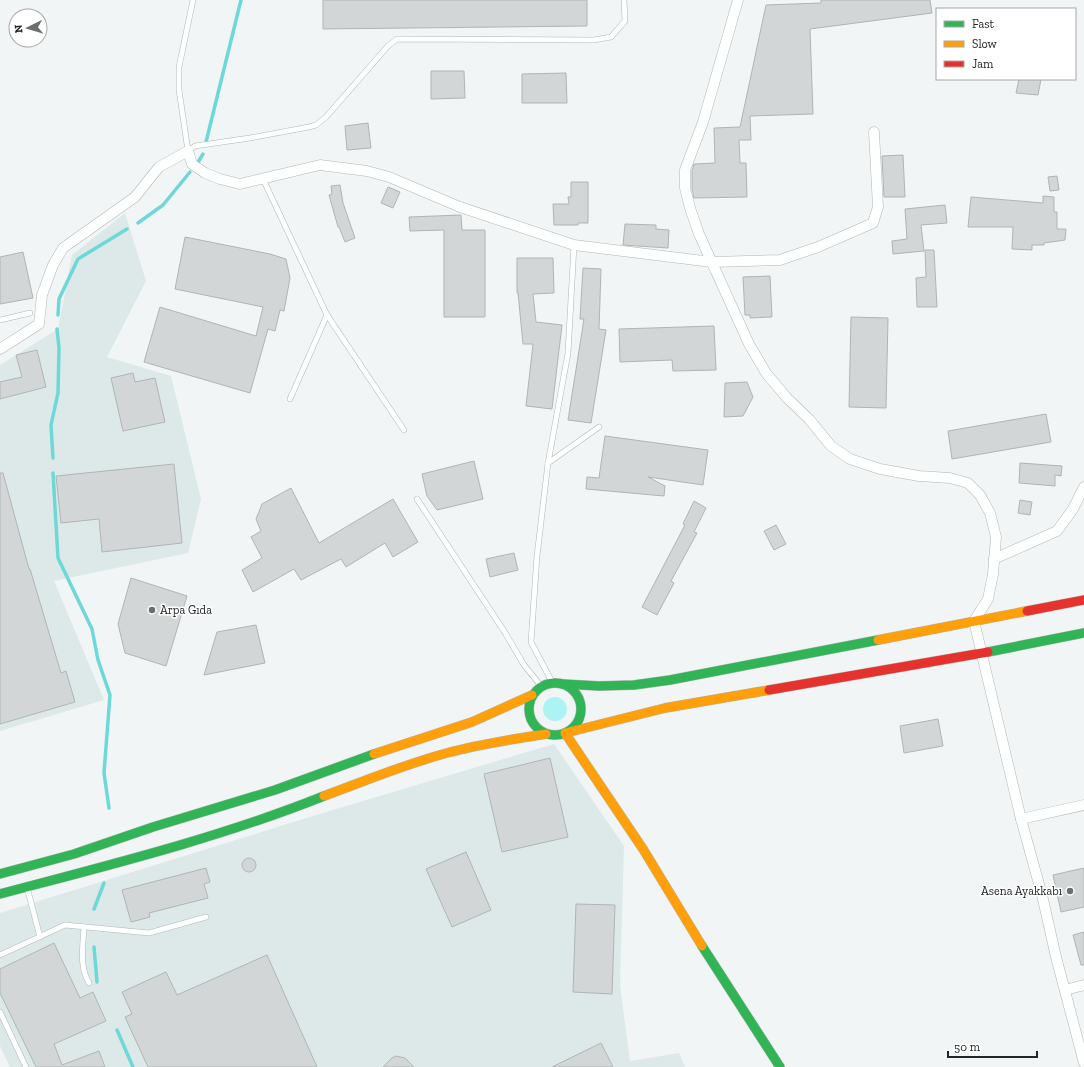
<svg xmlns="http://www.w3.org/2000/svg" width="1084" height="1067" font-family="'Zilla Slab',serif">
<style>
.built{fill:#dde9e9}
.green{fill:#acf3f3}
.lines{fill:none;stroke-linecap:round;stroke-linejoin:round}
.stream{stroke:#6ed8d9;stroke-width:3.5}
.building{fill:#d3d6d6;stroke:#b1b4b4}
.lane-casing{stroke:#b3b6b6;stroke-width:6}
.street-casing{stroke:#b3b6b6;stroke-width:11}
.fast-casing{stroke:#b3b6b6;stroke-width:10}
.slow-casing{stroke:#b3b6b6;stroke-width:10}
.jam-casing{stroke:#b3b6b6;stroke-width:10}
.lane{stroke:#fdfefe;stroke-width:5}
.street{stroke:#fdfefe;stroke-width:10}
.fast{stroke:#30b455;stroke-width:9}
.slow{stroke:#ff9f0a;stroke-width:9}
.jam{stroke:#e5322d;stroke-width:9}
.poi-dot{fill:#6b6e6e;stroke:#fff;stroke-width:1.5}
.labels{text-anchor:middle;stroke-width:3;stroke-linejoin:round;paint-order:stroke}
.poi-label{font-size:12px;fill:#232626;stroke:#fff;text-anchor:start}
</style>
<rect width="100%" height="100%" fill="#f1f5f5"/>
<g class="built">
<path d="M125,213L146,281L107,357L171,376L201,499L188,553L54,581L104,700L0,731V365L58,329L72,255Z"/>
<path d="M554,744L624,846L620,985L630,1061L679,1053L685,1067H10L0,1046V913L326,812Z"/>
</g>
<circle class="green" cx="555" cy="709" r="12"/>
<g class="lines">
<g class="stream">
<path d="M206,142L241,0"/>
<path d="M197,164L203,154"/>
<path d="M138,223L163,205L190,172"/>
<path d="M58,315L59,299L78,259L127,229"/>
<path d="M53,458L51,425L58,393L59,348L57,329"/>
<path d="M53,473L58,558L92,629L98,660L110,695L104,773L109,808"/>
<path d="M94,909L104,883"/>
<path d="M94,947L97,982"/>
<path d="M117,1030L133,1067"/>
</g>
</g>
<g class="building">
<path d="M323,0H587V26L323,29Z"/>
<path d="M821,0H930L932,13L810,29L813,114L750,116L751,140H739L740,163H746L747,197L694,198L692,188V171L694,164L715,163L714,128L740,127L766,5L821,3Z"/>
<path d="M431,71H464L465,98L431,99Z"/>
<path d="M566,73L567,103H522V74Z"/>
<path d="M1019,79H1041L1038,95L1016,93Z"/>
<path d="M368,123L371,148L347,150L345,126Z"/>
<path d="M903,155L905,197H884L882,156Z"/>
<path d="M1057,176L1059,190L1050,191L1048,177Z"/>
<path d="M571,182H588V223H578V225H554L553,204H569L568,197H571Z"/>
<path d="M340,185L343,203L355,238L345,242L339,227H338L329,195L332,194L331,186Z"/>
<path d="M388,187L400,192L393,208L381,203Z"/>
<path d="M1043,196L1054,197V212H1057V229H1066L1065,240L1044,243V245H1032V250L1012,249L1013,227H968L971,197L1043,203Z"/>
<path d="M945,205L947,223L921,225L924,251L893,254L892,241L907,239L905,209Z"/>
<path d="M461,215L462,230H485V317H444V230L410,231L409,217Z"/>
<path d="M625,224L656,225V229L669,230L668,248L623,245Z"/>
<path d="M185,237L270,254L286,259L290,278L284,311L280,310L275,331L268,329L250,393L144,362L160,307L256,336L263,307L175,289Z"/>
<path d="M925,250H934L937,307H917L916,278L926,277Z"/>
<path d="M23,252L33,298L0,304V257Z"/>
<path d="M517,258H553L554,293L533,294L536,322L562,325L552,409L526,406L533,344H523L518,293H517Z"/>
<path d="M583,268L601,269L599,329L606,330L591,423L568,420L584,319H580Z"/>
<path d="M770,276L772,317L750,318V315H745L743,277Z"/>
<path d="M851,317L888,318L886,408L849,407Z"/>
<path d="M714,326L716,370L673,371L672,360L620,362L619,329Z"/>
<path d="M37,350L46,387L0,399V382L22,377L16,355Z"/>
<path d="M133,373L135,382L155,378L165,422L123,431L111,378Z"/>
<path d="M747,382L753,397L743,416L724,417L725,383Z"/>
<path d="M1046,414L1051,442L952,459L948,431Z"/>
<path d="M605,436L708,450L703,485L648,477L665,486L664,496L586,489L587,477L599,478Z"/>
<path d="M474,461L483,499L437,510L427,496L422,474Z"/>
<path d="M1020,463L1062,466L1061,476L1055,475V486L1019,483Z"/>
<path d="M174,464L182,543L102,552L99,519L61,523L56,476Z"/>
<path d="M0,473H3L29,569H30L61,673L66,671L75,702L0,724Z"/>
<path d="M291,488L319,543L393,499L418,542L393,557L385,543L346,567L341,559L301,580L294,569L253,592L242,570L262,558L251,537L261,531L256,519L262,504Z"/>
<path d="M1020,500L1032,502L1030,515L1018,513Z"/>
<path d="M694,501L706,508L694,532L697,533L671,581L674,583L657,615L642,607L685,525L683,524Z"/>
<path d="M776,525L786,544L774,550L764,531Z"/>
<path d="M514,553L518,570L490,577L486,559Z"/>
<path d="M131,578L187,596L166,666L125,653L118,624Z"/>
<path d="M256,625L265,663L204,675L217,632Z"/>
<path d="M938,719L943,746L904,753L900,726Z"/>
<path d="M550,758L568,837L502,852L484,774Z"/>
<path d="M466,852L491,910L452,927L426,869Z"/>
<circle cx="249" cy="865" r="7"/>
<path d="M206,868L210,882L204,884L208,898L149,913L150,917L131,922L122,890Z"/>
<path d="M1084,868V907L1061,912L1053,875Z"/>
<path d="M576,904L615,905L612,994L573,992Z"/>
<path d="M1084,932V965H1081L1073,935Z"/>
<path d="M54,943L80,998L93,992L106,1021L54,1044L62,1065L99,1051L105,1067H36L0,993V969Z"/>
<path d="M267,955L317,1067H148L125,1017L132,1014L122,992L166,972L177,995Z"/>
<path d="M601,1043L613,1067H552Z"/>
<path d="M396,1056L405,1058L414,1067H383L392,1058Z"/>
</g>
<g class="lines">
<defs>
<g id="lane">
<path d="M193,0L179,67V90L188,151L195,146L250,138L309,127L316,125L326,117L388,46L397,39L594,40L611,37L625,21L624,0"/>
<path d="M263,179L327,315L290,399"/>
<path d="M327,315L404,430"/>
<path d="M0,320L30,313"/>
<path d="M548,463L568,353L574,245"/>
<path d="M417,499L504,631L524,665L541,686"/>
<path d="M552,682L531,642L537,556L548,463L599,427"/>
<path d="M27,887L40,937"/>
<path d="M84,927C83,946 79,966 89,983"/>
<path d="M0,955L65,925L149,933L206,917"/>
<path d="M0,1012L26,1067"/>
</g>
<g id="street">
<path d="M738,0L703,122L685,170V188L690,208L699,234L749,344L766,373L787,398L809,419L831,446L850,459L880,469L919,476L950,478L968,483L980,495L990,513L996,537L993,574L988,599L974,621L1021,819L1042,895L1056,957L1084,1063"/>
<path d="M0,349L39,324L42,295L53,265L63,248L135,197L159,167L188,151L192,164L205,173L220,179L240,184L320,165L367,171L389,177L460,207L574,245L712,262L780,260L818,247L873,223L878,207L874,132"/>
<path d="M994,559L1057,531L1073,509L1084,487"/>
<path d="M1021,819L1084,805"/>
<path d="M1065,990L1084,985"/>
</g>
<g id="fast">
<path d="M988,652L1084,633"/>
<circle cx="555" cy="709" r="26"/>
<path d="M563,684L599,686L634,685L670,680L878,640"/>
<path d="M0,874L74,854L153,827L275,790L374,754"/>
<path d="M0,894C109,865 219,838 324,796"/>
<path d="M702,946L780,1067"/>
</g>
<g id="slow">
<path d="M878,640L1027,611"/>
<path d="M569,732L665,708L769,690"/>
<path d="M565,733L643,849L702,946"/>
<path d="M374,754L472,722L532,695"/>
<path d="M324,796C365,781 405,764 447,753C480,744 513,739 546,734"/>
</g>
<g id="jam">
<path d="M1027,611L1084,600"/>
<path d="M769,690L988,652"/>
</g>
</defs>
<use href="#lane" class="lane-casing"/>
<use href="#street" class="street-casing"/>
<use href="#fast" class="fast-casing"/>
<use href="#slow" class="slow-casing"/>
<use href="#jam" class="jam-casing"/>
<use href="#lane" class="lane"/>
<use href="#street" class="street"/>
<use href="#fast" class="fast"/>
<use href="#slow" class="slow"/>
<use href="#jam" class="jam"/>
</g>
<g class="poi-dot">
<circle cx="152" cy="610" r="4"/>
<circle cx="1070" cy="891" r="4"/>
</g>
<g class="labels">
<g class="poi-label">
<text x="160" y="614">Arpa Gıda</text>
<text x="1062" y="895" text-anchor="end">Asena Ayakkabı</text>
</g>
</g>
<rect x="936" y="8" width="140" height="72" fill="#ffffff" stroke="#a7a8a8"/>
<rect x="944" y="21" width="20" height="6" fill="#30b455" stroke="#a7a8a8"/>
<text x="972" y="28" font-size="12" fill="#232626">Fast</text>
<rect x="944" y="41" width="20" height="6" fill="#ff9f0a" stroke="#a7a8a8"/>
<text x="972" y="48" font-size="12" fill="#232626">Slow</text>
<rect x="944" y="61" width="20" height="6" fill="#e5322d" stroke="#a7a8a8"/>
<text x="972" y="68" font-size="12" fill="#232626">Jam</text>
<g transform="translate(28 28) rotate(265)"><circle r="19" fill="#ffffff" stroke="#a7a8a8"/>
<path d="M0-3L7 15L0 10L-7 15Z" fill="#6b6e6e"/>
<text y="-6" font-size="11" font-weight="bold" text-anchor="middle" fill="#232626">N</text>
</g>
<path d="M948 1051v6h89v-6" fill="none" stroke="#232626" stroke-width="2"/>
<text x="954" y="1051" font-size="12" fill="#232626" stroke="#ffffff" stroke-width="3" paint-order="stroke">50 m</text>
</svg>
